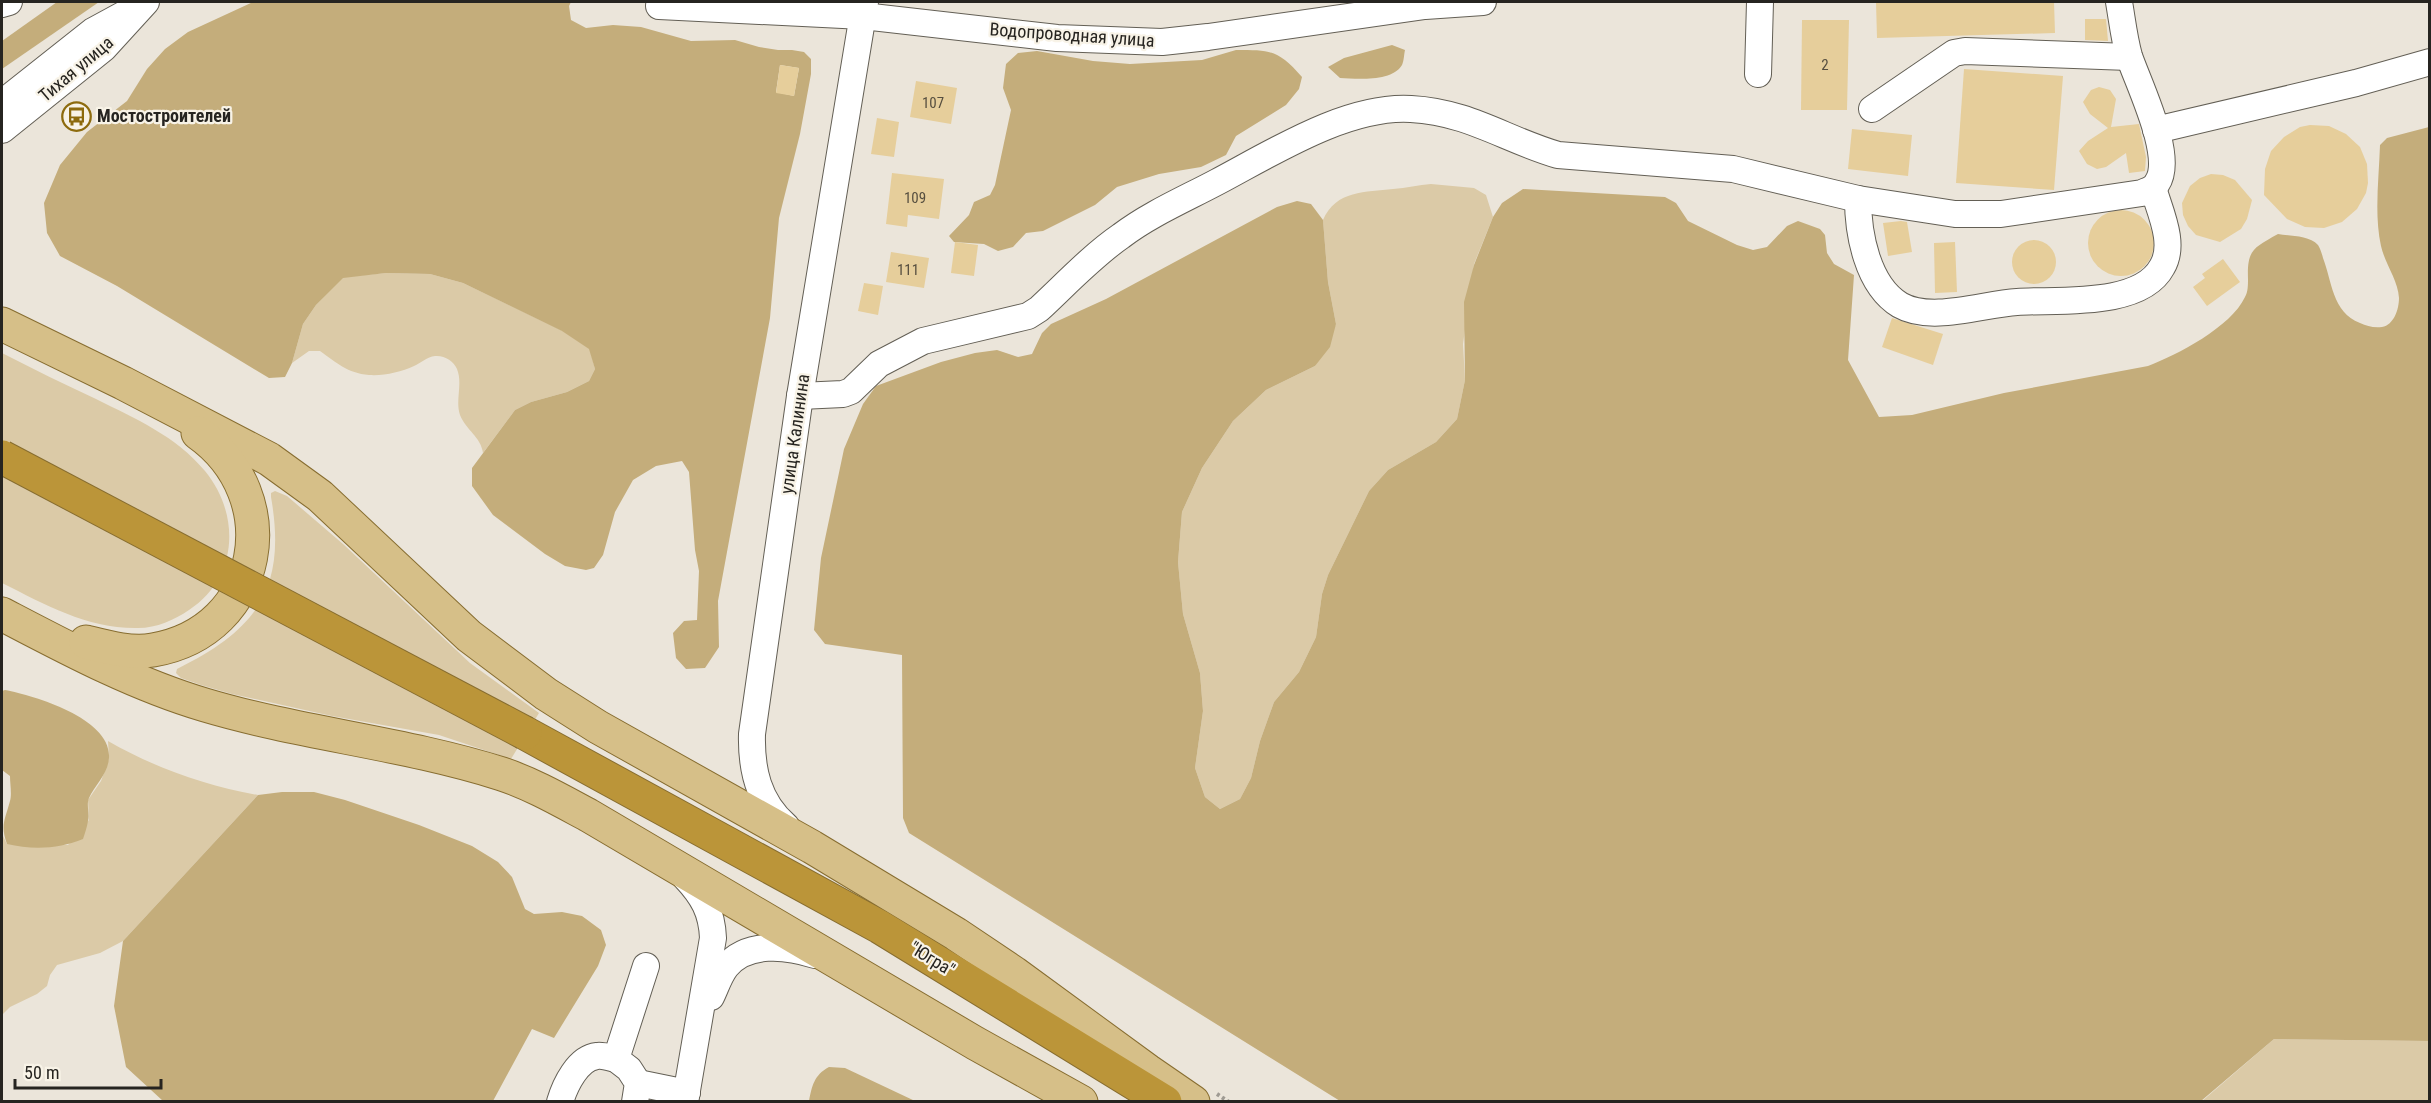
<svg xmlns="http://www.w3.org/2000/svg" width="2431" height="1103" font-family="'Roboto Condensed',sans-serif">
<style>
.green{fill:#dbcaa7}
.forest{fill:#c4ad7b;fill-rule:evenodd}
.building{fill:#e6ce9b}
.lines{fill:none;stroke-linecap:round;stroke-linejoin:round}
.minor-casing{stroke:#635f55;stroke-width:28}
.major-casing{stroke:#876d30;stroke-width:35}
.highway-casing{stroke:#876d30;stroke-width:35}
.path{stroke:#9f9b93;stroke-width:4;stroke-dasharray:3 3;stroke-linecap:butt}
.minor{stroke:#fff;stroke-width:26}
.major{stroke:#d6bf88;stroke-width:33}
.highway{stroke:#bb9539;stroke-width:33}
.highway-bridge-casing{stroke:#876d30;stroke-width:35;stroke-linecap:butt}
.highway-bridge{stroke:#bb9539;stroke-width:33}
.labels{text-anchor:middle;stroke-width:4.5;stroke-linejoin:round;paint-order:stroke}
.number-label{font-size:15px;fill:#564e3f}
.street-label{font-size:18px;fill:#262420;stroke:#f8f3e7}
.poi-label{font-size:18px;font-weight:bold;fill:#262420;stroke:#f8f3e7;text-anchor:start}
</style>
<rect width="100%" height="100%" fill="#ebe5da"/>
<g class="green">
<path d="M1431,184L1474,188L1486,195L1493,217L1474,264L1463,344L1465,380L1457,419L1436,442L1388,470L1369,491L1328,575L1322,594L1316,637L1299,672L1274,702L1260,741L1251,778L1240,799L1220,809L1205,797L1195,768L1203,711L1200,673L1183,614L1178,562L1182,512L1202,468L1233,421L1266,390L1315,366L1336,324L1328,282L1323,220C1336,190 1366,192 1393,189C1406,188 1419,185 1431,184Z"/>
<path d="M386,273L430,274L463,283L563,331L590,349L595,369L589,381L567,392L531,402L515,410L483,453C481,437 466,430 460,415C455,400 463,384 457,369C454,361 444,355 435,356C427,357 421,363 414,366C401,372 384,376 369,375C347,373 337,363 320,351H309L292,363L303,324L316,305L343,277Z"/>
<path d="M2,353C33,369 64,384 96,399C136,419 176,436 205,471C241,515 238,578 189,610C174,620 157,628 138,628C88,629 46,605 2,583Z"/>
<path d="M275,491L287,496L343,544L470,663L539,713L511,759L439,735L332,716L232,694L201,685L181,678L176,673L177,669C257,630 287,588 271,497V493Z"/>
<path d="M108,741C153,767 206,786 258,795L123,941L100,953L57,965L50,975L47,986L37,994L10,1007L2,1015V834L7,844L68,845L89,820L88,800L101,781L109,759Z"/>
<path d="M2274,1039L2429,1041V1101L2201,1102Z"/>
</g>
<g class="forest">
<path d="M57,2H99L2,69V41Z"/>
<path d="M253,2H571L569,6L571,20L586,28L613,25L641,27L691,41L735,40L759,47L778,50H792L804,52L811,59V74L800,134L779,218L770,318L718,601L719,647L705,668L686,669L676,658L673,633L684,621L697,620L699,571L695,550L689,472L682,461L656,466L633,480L615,512L603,555L594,568L586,570L565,566L545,554L493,515L472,486V468L515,410L531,402L567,392L589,381L595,369L589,349L562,331L463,283L430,274L386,273L343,278L316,305L303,324L292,363L285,377L269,378L117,286L60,256L47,233L44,203L60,165L87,132L127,101L147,69L165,49L188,32ZM780,65L799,68L794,96L776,92Z"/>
<path d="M1392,45L1405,50C1404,54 1404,61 1402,65C1392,82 1357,79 1340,78L1328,67L1344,58Z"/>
<path d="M1236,50C1271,50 1278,50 1302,77L1299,89L1286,105L1236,136L1226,155L1201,167L1159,174L1117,187L1095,205L1043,231L1026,233L1013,247L998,251L984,244L954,242L949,236L969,215L974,202L990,195L995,185L1011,110L1003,88L1006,64L1018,53L1037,51L1093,61L1130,64L1202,60Z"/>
<path d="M2429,127V1041L2274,1039L2201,1101H1340L909,833L903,818L902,655L825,644L814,630L821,558L844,449L863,404L876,386L941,362L975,353L997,350L1018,357L1032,354L1042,333L1051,324L1106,299L1277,207L1297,201L1311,204L1323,220L1328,282L1336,324L1330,347L1315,366L1266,390L1233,421L1202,468L1182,512L1178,562L1183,614L1200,673L1203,711L1195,768L1205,797L1220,809L1240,799L1251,778L1260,741L1274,702L1299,672L1316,637L1322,594L1328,575L1369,491L1388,470L1436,442L1457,419L1465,380L1464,302L1474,265L1493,217L1502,203L1523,189L1665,197L1676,203L1688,221L1737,245L1753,250L1767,247L1787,226L1798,221L1820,229L1825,235L1827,253L1834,264L1854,275L1848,360L1879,417L1912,415L2004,393L2148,366C2177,355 2231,327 2245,297C2248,292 2248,285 2248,279C2247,250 2253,248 2278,234C2290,236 2309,235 2318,245C2320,248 2322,254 2323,258C2332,281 2332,312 2360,323C2367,326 2373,328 2382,327C2394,325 2399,309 2399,298C2398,280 2385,264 2381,246C2374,214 2379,178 2380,145L2387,138Z"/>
<path d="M5,690C36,696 112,719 109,758C108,774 95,785 89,798C86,805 90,814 88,821C87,827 85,833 83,839C60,849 32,850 7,844C0,825 5,820 10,801C12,794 10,784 10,776L2,770V691Z"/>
<path d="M282,792H314L345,800L419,825L472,846L498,862L512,877L525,909L534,914L562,912L582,916L601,930L606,945L598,966L554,1038L532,1029L493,1101H163L126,1067L114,1006L123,941L258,795Z"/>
<path d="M829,1067L845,1068L915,1101H809C812,1086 814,1075 829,1067Z"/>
</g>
<g class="building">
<path d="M1876,2H2054L2055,33L1877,38Z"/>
<path d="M2085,19H2106L2108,41L2085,40Z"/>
<path d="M1802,20H1849L1847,110H1801Z"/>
<path d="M780,65L799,68L794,96L776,93Z"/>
<path d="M1964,69L2063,76L2054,190L1956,183Z"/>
<path d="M916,81L957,88L951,124L910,117Z"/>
<path d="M2099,87L2110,90L2116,99L2111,127L2139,124L2146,157L2145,171L2129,173L2126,153L2106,167L2097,169L2087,164L2079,151L2088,141L2108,128L2090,114L2083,102L2091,90Z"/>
<path d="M877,118L899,122L894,157L871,154Z"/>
<path d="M2310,125L2329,126L2346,134L2360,147L2367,164L2368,183L2366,193L2357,209L2342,222L2324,228L2305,227L2287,219L2264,195L2265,169L2271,151L2284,137L2300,127Z"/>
<path d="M1852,129L1912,135L1908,176L1848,169Z"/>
<path d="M892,173L944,179L939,219L908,215L907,227L886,224Z"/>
<path d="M2211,174L2223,175L2235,180L2252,200L2247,219L2241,229L2220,242L2196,235L2188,226L2183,215L2182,203L2190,186L2200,178Z"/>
<circle cx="2121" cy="243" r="33"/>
<path d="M1901,221L1907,222L1912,252L1888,256L1883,223Z"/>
<circle cx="2034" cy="262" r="22"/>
<path d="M955,242L978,245L974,276L951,273Z"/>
<path d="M1955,242L1957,292L1935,293L1934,243Z"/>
<path d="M891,252L929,258L924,288L886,282Z"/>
<path d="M2223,259L2240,282L2207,306L2193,287L2205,278L2202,274Z"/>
<path d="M864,283L883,286L878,315L858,311Z"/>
<path d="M1892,318L1943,334L1933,365L1882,347Z"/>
</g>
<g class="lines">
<defs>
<g id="minor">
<path d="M2,4L9,2"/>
<path d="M659,6L863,16L1057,38L1162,42L1208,37L1425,6L1483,2"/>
<path d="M1758,74L1760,2"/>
<path d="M2,103L93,31L128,12"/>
<path d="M1872,109L1954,53L1965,51L2129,57"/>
<path d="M2,130L104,48L146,2"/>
<path d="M2156,130L2356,83L2430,62"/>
<path d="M1858,199C1858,233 1867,285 1900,305C1931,323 1983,304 2017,302C2056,299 2140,308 2162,267C2176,244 2160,212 2153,188"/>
<path d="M800,396L843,394L851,391L879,364L923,341L1028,316L1039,309C1066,284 1092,256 1121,236C1150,214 1185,199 1217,182C1272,153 1347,105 1411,109C1469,112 1506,140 1558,155L1733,169L1858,199L1955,214H2001L2142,193C2148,190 2154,189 2157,183C2175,157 2138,83 2129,56C2124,38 2122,19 2119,2"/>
<path d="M786,826C758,802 751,769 752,734L800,396L865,2"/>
<path d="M685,877C703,896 712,912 713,938L685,1102"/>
<path d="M711,997C716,987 719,976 726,967C747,941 787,946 815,955"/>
<path d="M638,1083L687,1093"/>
<path d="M560,1102C565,1085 578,1058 597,1056C603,1055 611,1058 616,1059"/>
<path d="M635,1102L638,1083L629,1069L616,1059L646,966"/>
</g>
<g id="major">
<path d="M2,324L123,383L269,459L320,496L469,636L546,694L598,727L812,847L956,934L1014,973L1148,1071L1193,1102"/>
<path d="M2,614C67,648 134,684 205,705C302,734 405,743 502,774C532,784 560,800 588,815L975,1043L1081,1102"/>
<path d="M86,642C106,647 131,654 153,650C264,631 287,496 198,433"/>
</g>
<path id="highway" d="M525,733L880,927L1165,1102"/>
</defs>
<use href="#minor" class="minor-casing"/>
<use href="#major" class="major-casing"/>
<use href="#highway" class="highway-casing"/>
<path class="path" d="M1217,1094L1229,1102"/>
<use href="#minor" class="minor"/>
<use href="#major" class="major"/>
<use href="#highway" class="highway"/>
<defs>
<path id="highway-bridge" d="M2,457L525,733"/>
</defs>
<use href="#highway-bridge" class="highway-bridge-casing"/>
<use href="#highway-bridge" class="highway-bridge"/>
</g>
<defs>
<symbol id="bus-ring" viewBox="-11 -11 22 22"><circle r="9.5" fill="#f8f3e7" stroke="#8d6b0e" stroke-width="1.5"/><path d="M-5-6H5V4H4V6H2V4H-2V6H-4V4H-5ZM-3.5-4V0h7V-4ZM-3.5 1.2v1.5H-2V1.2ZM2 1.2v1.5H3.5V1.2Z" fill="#8d6b0e"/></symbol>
</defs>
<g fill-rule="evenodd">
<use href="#bus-ring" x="60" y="100" width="33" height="33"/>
</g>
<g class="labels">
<g class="number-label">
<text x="1825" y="70">2</text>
<text x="933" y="108">107</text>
<text x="915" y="203">109</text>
<text x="908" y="275">111</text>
</g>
<g class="street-label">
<text transform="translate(1072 35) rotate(4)" y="6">Водопроводная улица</text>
<text transform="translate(76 69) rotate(-40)" y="6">Тихая улица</text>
<text transform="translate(795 434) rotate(-82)" y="6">улица Калинина</text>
<text transform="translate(932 959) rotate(31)" y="6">"Югра"</text>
</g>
<g class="poi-label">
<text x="97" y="122">Мостостроителей</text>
</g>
</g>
<rect width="2431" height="1103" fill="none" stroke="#262420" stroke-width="6"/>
<path d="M15 1079v9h146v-9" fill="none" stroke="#262420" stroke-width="3"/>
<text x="24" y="1079" font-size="18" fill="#262420" stroke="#f8f3e7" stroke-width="4.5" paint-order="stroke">50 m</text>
</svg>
